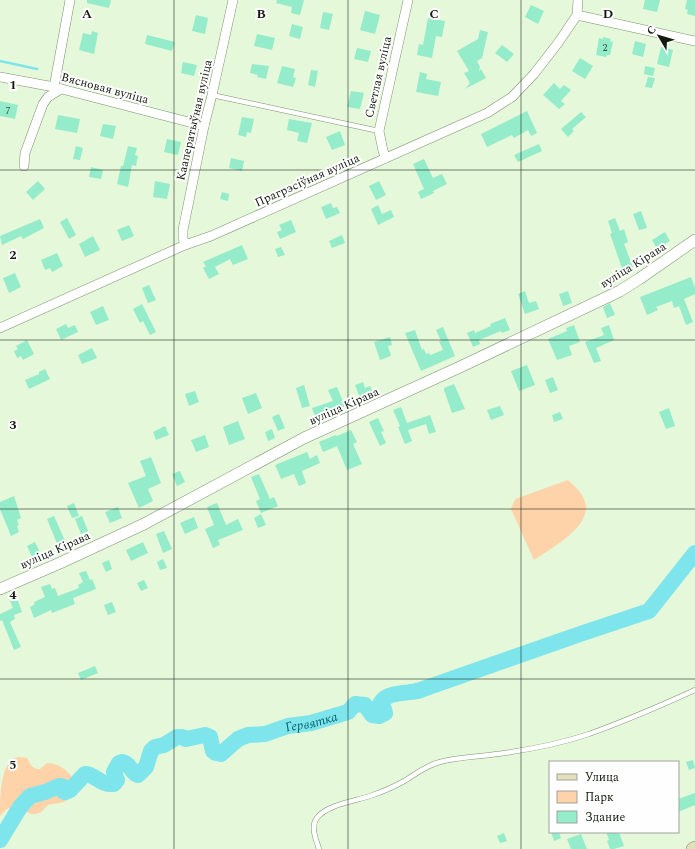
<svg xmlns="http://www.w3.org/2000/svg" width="695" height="849" font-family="Spectral,serif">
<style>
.green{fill:#fed3aa}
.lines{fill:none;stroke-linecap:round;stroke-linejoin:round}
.stream{stroke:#7fe5ed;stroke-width:2.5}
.river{stroke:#7fe5ed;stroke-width:16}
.building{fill:#95eccb}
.service-casing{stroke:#7e9073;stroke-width:5.5}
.minor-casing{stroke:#7e9073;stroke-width:10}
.tertiary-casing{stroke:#7e9073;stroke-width:12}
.secondary-casing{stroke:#7e9073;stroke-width:14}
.service{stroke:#fff;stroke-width:4.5}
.minor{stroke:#fff;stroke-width:9}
.tertiary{stroke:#fff;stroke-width:11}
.secondary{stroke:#e5dfbc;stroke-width:13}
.grid{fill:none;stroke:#131a0f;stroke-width:1;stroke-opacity:0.55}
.labels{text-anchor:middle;stroke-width:4;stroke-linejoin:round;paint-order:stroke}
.number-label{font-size:10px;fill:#344e3e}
.street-label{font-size:12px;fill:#131a0f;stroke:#fefefe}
.water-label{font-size:13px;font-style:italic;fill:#07636a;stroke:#fefefe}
.grid-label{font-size:13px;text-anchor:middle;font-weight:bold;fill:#131a0f;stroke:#fefefe;stroke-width:4;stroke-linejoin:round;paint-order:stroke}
</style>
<rect width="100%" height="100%" fill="#e5f8d9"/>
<g class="green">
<path d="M568,480C575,487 583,493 585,502C593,526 550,549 534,560L511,509L515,499Z"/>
<path d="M18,757L27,758C31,765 32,769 40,769L47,763C66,763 87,787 66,801C60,804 54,803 48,805C46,807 43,810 41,812C30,819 18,804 7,809C4,811 2,814 0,816C0,797 0,761 18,757Z"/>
</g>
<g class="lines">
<path class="stream" d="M0,61L37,69"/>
<path class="river" id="s1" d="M0,840L20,807L30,796L45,792L59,786H62L63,791L65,792L70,790L85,774C97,775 99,785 114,784L117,780L114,772L119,763L122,762C130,763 131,773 138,775L146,767L151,751L155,747L164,745L177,737H182L186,739L205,735L210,737L213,751L216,753L221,754L238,739L248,735L265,734L288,726L311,723L348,712L355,704L365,705L372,715L379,716L385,713L384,709H380L379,706C384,693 399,694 410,692C416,692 421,690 426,688L583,633L649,611L695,553"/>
</g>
<g class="building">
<path d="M87,0H111L109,8L87,3Z"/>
<path d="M277,0H304L300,15L291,13L292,7L276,3Z"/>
<path d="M645,0H660L657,12L643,9Z"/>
<path d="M687,0H695V16L687,14L688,10L685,9Z"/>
<path d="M531,5L544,11L538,24L525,17Z"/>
<path d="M365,11L380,15L375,34L360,30Z"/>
<path d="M323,12L333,14L329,30L320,28Z"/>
<path d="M196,15L208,18L205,34L192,31Z"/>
<path d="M428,18L445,21L442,37L436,36L432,58L417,55L419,44L423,45Z"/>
<path d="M292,24L303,27L300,39L289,36Z"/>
<path d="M480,30L488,32L482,58L477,61L480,67L479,72L481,69L486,78L465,89L470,83L464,73L469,71L457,51L478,39Z"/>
<path d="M92,31L98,33L94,54L79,50L83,33L91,35Z"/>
<path d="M257,34L275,38L272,50L254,46Z"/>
<path d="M147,35L175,42L172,51L145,44Z"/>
<path d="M603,37L611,39L610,41L613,42L610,55H607L606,57L596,55L599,38L603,39Z"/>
<path d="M635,41L646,44L643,57L632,54Z"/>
<path d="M502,45L514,54L507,62L495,53Z"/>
<path d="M661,47L673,50L669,67L657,64Z"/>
<path d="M357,48L371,51L368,62L354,59Z"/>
<path d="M580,58L593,66L585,79L572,71Z"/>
<path d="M183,62L197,65L194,76L181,73Z"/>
<path d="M252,64L269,66L266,79L257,77L258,75L250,73Z"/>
<path d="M282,66L295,69L293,77L296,78L293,87L277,83Z"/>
<path d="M645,66L655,68L653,76L644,74Z"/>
<path d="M311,70L318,71L315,87L308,85Z"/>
<path d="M420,72L427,74L426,79L441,82L438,96L416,92Z"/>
<path d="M648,77L655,78L652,88L645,87Z"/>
<path d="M554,83L560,89L564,85L571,90L561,101L565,104L559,109L543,95Z"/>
<path d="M351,91L364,93L360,109L347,107Z"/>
<path d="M0,101L18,105L15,119L0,116Z"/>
<path d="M527,111L537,133L531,136L528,130L514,138L512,135L487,147L481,134Z"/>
<path d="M581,112L586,117L572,129L574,131L568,137L561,129Z"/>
<path d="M58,115L80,119L77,133L55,129Z"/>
<path d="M242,117L254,119L251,133L247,132L246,137L238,135Z"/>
<path d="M289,119L312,123L307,143L297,141L299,133L287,130Z"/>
<path d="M103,124L116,126L113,139L100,136Z"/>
<path d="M340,131L345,145L332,150L326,137Z"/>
<path d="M167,139L181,142L178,155L164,152Z"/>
<path d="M539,144L542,151L518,162L514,155Z"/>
<path d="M76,146L83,148L80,160L73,159Z"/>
<path d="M128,146L137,148L135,155L138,156L136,166L132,165L128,187L117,184L121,166H123Z"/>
<path d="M231,158L244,161L242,171L229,168Z"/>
<path d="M424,159L433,178L442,174L447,184L433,191L434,193L421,199L418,192L424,189L413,164Z"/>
<path d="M91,167L103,170L101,179L89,177Z"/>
<path d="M38,181L45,189L33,200L26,192Z"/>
<path d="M155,181L170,184L167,199L153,197Z"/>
<path d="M379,181L386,195L376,200L369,186Z"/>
<path d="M222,192L229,194L228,201L220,199Z"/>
<path d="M331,203L333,208L337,207L340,213L326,219L321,207Z"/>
<path d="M378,205L382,214L391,210L394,217L378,225L371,209Z"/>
<path d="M641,211L647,228L639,230L633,214Z"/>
<path d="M67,218L76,235L69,239L60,222Z"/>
<path d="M615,218L620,231L624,229L628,242L624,244L633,267L623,271L610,234L612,233L608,221Z"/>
<path d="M40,219L44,228L23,239L21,236L2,245L0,236Z"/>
<path d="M291,220L296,232L280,239L277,232L282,230L279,225Z"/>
<path d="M129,225L134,236L122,241L117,230Z"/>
<path d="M665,232L670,241L657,249L652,240Z"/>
<path d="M342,235L345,243L332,248L329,241Z"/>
<path d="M93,236L100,250L85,257L79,244Z"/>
<path d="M242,245L248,259L233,265L230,259L215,267L219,274L209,279L203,268L206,266L203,262Z"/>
<path d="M281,247L285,255L278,257L275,249Z"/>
<path d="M57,253L63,266L52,272L50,268L45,270L41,260Z"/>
<path d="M15,273L21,287L9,293L3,278Z"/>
<path d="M691,277L695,288V294L684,299L693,322L686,325L679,306L674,308L672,301L656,307L658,310L647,315L640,297Z"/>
<path d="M149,285L156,300L148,303L142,288Z"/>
<path d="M525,291L529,303L536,301L539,309L525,314L518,294Z"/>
<path d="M568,291L572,303L563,306L559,294Z"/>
<path d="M610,303L615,315L607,318L603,307Z"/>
<path d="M142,304L156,332L150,335L143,321L140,323L133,309Z"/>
<path d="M103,306L109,320L96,325L90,312Z"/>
<path d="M505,318L510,330L502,333L501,331L479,340L480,344L473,347L467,333L474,330L475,333L491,326L490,324Z"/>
<path d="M66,324L68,328L75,325L78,332L61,340L56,329Z"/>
<path d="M574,325L580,342L569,346L572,355L557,360L548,339L567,331L566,328Z"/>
<path d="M609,325L614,340L596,348L601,361L594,363L585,342L604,335L601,328Z"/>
<path d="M443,327L455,356L421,371L405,333L415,330L422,350L424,349L426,354L429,353L430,355L443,350L439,341H441L436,330Z"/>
<path d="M390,337L392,345L388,346L391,356L380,360L374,342Z"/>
<path d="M27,340L34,354L23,360L21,356L17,358L14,351L18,349L16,346Z"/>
<path d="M92,348L97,358L82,364L78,355Z"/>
<path d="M527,365L535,385L519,391L511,371Z"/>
<path d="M45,369L50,379L29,389L25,380L39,374V372Z"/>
<path d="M553,377L558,390L550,393L545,380Z"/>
<path d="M363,382L365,388L370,386L374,395L361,400L355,385Z"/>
<path d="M454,384L465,409L452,413L444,390V388Z"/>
<path d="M304,385L310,406L302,408L296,388Z"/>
<path d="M337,387L345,406L326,414L327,418L317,422L312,408L333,401L328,390Z"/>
<path d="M195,391L199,402L189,406L185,394Z"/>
<path d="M256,393L262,408L248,414L242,398Z"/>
<path d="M500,406L504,415L491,420L487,410Z"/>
<path d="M401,407L407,423L430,415L436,432L429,434L426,424L408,430L412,441L405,444L398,427L400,426L393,410Z"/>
<path d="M669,408L675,426L666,429L659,412Z"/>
<path d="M560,412L563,419L554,422L552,415Z"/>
<path d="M279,414L285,428L278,431L272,417Z"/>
<path d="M378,418L384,431L381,432L386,443L380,446L369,422Z"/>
<path d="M238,421L245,439L229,445L223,427Z"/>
<path d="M165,426L169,435L156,440L153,432Z"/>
<path d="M272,429L275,438L268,441L265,432Z"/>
<path d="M351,430L357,442L353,444L362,464L347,470L337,446L323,452L319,442L336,435L337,436Z"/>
<path d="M205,435L209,447L196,452L191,440Z"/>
<path d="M307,452L310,459L317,455L320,463L302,471L306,483L299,486L294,474L281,479L275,465Z"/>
<path d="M151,457L161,483L148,489L153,501L139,508L128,483L146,476L140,461Z"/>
<path d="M180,471L185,482L177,486L172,474Z"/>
<path d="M259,474L270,499L274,497L278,506L261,513L256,501L260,499L251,477Z"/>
<path d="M14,496L21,518L17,520L19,525L17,526L19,532L11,536L0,509V502Z"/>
<path d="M74,503L79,516L72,518L67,506Z"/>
<path d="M217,503L226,525L238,519L243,530L218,540L220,545L213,548L205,529L214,525L207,507Z"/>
<path d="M118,507L122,518L110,523L105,512Z"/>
<path d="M261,514L266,525L258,528L254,518Z"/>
<path d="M54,516L66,543L58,546L47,519Z"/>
<path d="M82,516L88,531L81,534L75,519Z"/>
<path d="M194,517L198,528L185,534L180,523Z"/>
<path d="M164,531L172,549L163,553L156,534Z"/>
<path d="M35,542L41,555L33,559L27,546Z"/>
<path d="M143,542L148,553L131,561L126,550Z"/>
<path d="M163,559L167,568L160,570L157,562Z"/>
<path d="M109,560L112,569L106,572L102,563Z"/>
<path d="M86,571L90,580L92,579L96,589L73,598L75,604L52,613L51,610L34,618L30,607L35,604L34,602L45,597L41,587L50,584L52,589L55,588L58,596L79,588L78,585L83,582L79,573Z"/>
<path d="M144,580L148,588L141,591L137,583Z"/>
<path d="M15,593L22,612L14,615L15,619L10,622L21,647L14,650L2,620L0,621V614L13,608L8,596Z"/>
<path d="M112,602L116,612L108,615L104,605Z"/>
<path d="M95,666L98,673L81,680L78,673Z"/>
<path d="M693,760L695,768L689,770L686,762Z"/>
<path d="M695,793V805L678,812V799Z"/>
<path d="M551,832H559L561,838L554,841Z"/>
<path d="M606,832H619L624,846L614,849H610L607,841L609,840Z"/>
<path d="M504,833L507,841L500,843L497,836Z"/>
<path d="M581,834L587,849H571L567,839Z"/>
</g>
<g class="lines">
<defs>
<g id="service">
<path d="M212,95L379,131"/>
<path d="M319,849C316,839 310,827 317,818C326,805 355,801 370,796C382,792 394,787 406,780C417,773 427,765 440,762C458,757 478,757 497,754C528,750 559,744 589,734C625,721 660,706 695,690"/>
</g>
<g id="minor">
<path d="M577,15L695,41"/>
<path d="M0,77L54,87L204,126"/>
<path d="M54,87L70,0"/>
<path d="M386,158L383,151L379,131L408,0"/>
<path d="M24,166L25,153L43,104L48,97L61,89"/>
<path d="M185,245L183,238V230L204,126L212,95L233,0"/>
<path d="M0,328L185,245L211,236L487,113L512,97L534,74L558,43L577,15L578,0"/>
</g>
<path id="tertiary" d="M0,589L60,563L144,524L304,438L460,367L620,291L639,279L695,240"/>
<path id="secondary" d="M693,849L695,848"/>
</defs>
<use href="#service" class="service-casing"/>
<use href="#minor" class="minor-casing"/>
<use href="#tertiary" class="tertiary-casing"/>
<use href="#secondary" class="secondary-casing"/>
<use href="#service" class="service"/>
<use href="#minor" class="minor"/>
<use href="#tertiary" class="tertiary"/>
<use href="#secondary" class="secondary"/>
</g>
<path class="grid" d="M174,0V849M348,0V849M521,0V849M0,170H695M0,340H695M0,509H695M0,679H695"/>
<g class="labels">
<g class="number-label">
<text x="605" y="51">2</text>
<text x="8" y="114">7</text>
</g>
<g class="street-label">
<text transform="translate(378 77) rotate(-77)" y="4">Светлая вуліца</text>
<text transform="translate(105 88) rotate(15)" y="4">Вясновая вуліца</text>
<text transform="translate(194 120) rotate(-77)" y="4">Кааператыўная вуліца</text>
<text transform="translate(307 180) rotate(-24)" y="4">Прагрэсіўная вуліца</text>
<text transform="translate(633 265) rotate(-32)" y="4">вуліца Кірава</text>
<text transform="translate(344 406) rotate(-24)" y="4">вуліца Кірава</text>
<text transform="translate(55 550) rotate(-24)" y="4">вуліца Кірава</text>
</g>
<g class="water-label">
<text dy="5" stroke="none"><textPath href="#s1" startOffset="415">Гервятка</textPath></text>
</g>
</g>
<g class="grid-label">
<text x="87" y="18">A</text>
<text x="261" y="18">B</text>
<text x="434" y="18">C</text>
<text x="608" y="18">D</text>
<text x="13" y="89">1</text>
<text x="13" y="259">2</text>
<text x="13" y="429">3</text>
<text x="13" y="599">4</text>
<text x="13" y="769">5</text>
</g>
<rect x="549" y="761" width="130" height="72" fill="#fefefe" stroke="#a0a39e"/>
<rect x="557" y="774" width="20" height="6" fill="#e5dfbc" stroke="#a0a39e"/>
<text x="585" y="781" font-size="12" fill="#131a0f">Улица</text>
<rect x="557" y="791" width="20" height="12" fill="#fed3aa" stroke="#a0a39e"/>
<text x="585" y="801" font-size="12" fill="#131a0f">Парк</text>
<rect x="557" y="811" width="20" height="12" fill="#95eccb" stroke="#a0a39e"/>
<text x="585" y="821" font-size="12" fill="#131a0f">Здание</text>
<g transform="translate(659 36) rotate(308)" stroke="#fefefe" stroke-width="3" paint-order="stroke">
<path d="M0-3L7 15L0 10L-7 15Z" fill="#131a0f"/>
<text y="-6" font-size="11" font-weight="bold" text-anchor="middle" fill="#131a0f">С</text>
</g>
</svg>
